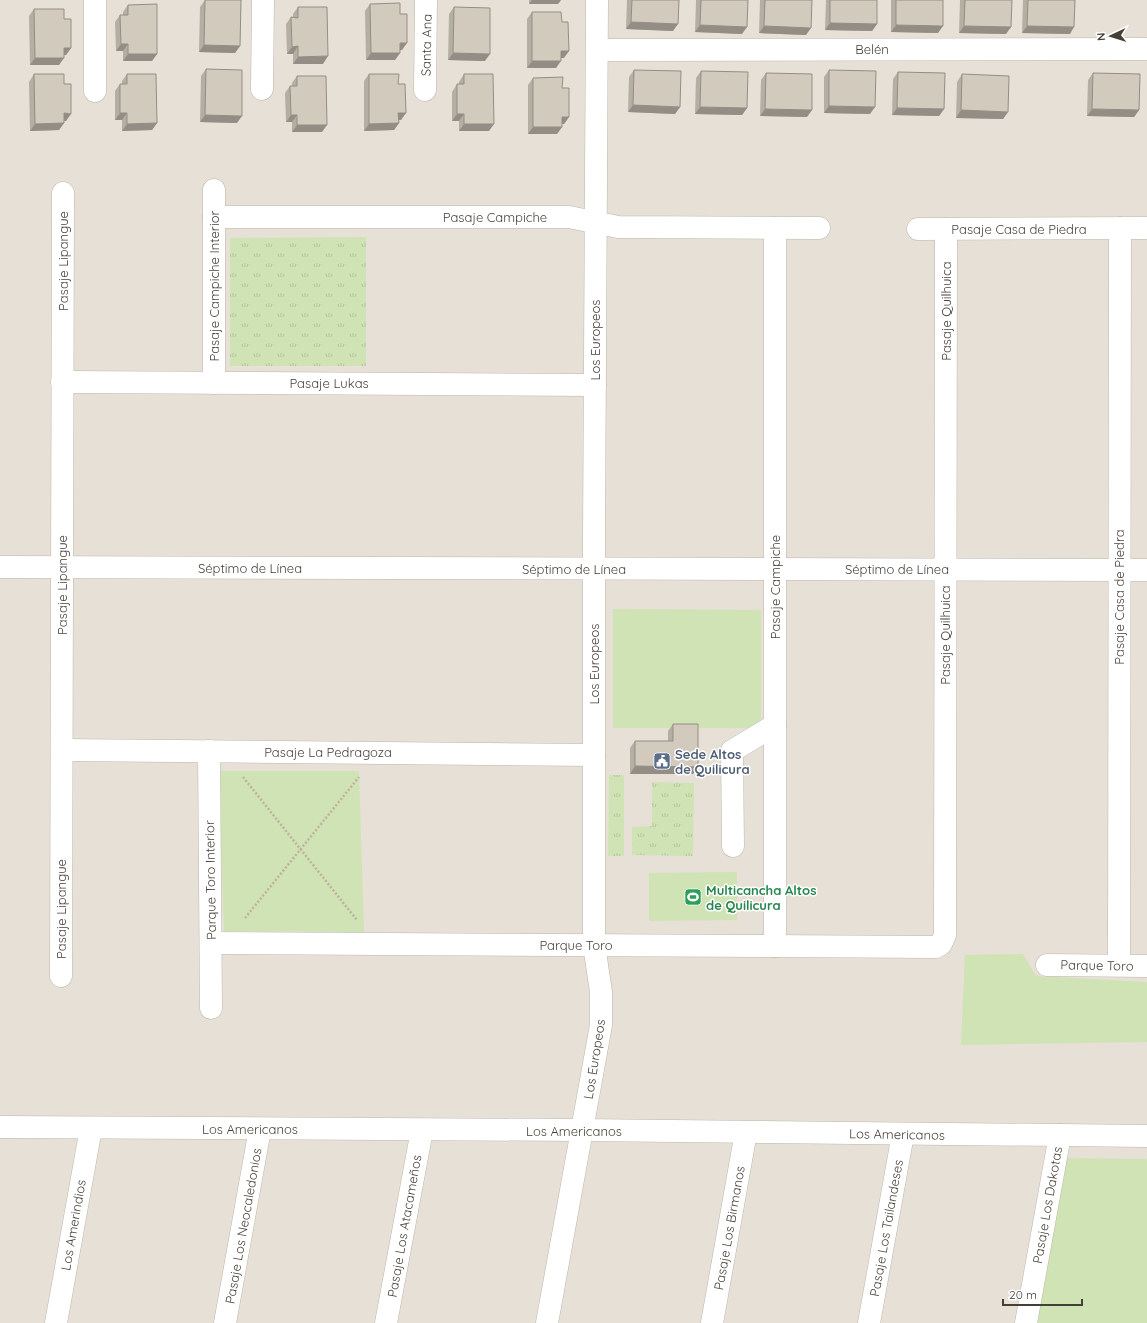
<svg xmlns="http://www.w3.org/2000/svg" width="1147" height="1323" font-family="Quicksand,sans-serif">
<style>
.residential{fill:#e6e0d6}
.grass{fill:url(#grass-tufts)}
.green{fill:#d0e3b4}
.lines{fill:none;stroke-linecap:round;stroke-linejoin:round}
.minor-casing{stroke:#bdb6ab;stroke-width:23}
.path{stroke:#beb19e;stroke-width:2.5;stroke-dasharray:2 2;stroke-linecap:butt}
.minor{stroke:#fff;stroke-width:22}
.wall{fill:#b5aea3}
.shaded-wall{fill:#948d85}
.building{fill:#d3cabe;stroke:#948d85}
.labels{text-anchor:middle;stroke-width:3;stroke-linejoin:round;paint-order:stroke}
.street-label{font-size:13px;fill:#453f37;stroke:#fff}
.service-label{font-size:13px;font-weight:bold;fill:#4e5e75;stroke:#fff;text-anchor:start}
.leisure-label{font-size:13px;font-weight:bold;fill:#27864d;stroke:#fff;text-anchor:start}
</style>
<defs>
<pattern id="grass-tufts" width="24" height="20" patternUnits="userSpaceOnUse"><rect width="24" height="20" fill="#d0e3b4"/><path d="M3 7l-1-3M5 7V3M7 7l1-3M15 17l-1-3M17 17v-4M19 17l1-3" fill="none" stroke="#b4c49b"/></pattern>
</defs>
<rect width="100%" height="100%" fill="#f2efe8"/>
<rect class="residential" x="0" y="0" width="1147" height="1323"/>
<g class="grass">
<path d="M366,237V366H230V238Z"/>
<path d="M609,775H624V856H608Z"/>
<path d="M652,782L694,783L693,856L632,855V827L652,826Z"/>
</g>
<g class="green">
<path d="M613,609L761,610V728H613Z"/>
<path d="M219,771H359L364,932L224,931Z"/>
<path d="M737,872V920L649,921V873Z"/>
<path d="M1023,954L1036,976L1147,982V1042L961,1045L965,955Z"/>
<path d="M1067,1158L1147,1159V1323H1037Z"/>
</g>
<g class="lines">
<defs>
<g id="minor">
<path d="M95,0V91"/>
<path d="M597,50L1147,49"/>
<path d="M262,89L263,0"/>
<path d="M425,90L426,0"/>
<path d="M214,217H569L618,227L819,228"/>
<path d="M918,229L1147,228"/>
<path d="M62,382L595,385"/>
<path d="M214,383V190"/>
<path d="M0,567L1147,570"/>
<path d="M62,750L594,755"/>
<path d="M209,751L211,1008"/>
<path d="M733,846L732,751L775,725"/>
<path d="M211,943L936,947L941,944L945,935L946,229"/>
<path d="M775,946V228"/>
<path d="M1047,965L1147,966"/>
<path d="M1119,965L1120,228"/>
<path d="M61,976L63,193"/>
<path d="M0,1127L581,1130L1147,1136"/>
<path d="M56,1323L91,1128"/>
<path d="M225,1323L260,1129"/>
<path d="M386,1323L422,1130"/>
<path d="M547,1323L601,1025V992L594,945V538L597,0"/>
<path d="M712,1323L746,1132"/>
<path d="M869,1323L903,1134"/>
<path d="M1026,1323L1060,1135"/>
</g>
</defs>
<use href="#minor" class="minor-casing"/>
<g class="path">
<path d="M243,777L357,920"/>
<path d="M245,918L359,777"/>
</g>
<use href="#minor" class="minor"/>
</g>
<g class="wall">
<path d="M205,0H241L240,46L235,53L199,52L200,7Z"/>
<path d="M529,0H561L558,4H529Z"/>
<path d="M627,0H679L673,31L626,29Z"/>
<path d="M696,0H748L742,34L695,32Z"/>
<path d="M760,0H812L806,35L759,33Z"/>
<path d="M826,0H877V24L872,31L825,30Z"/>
<path d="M891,0H943L938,33L891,32Z"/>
<path d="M960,0H1012L1006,34L959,33Z"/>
<path d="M1023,0H1075L1070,34L1022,33Z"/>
<path d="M370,4L402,50H400V53L395,60H366L365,11Z"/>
<path d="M128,5L157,54L152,61H123V51H116L115,22L120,15H123V12Z"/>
<path d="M298,7L323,64H293V54H287L286,24L291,17H293V14Z"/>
<path d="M454,7L485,61L448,60L449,14Z"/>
<path d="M34,9L64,19L71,48L66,55H64L59,65H30L29,16Z"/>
<path d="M532,12L564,58H561L556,68H527V19Z"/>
<path d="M206,69L237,123L200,122L201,76Z"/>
<path d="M634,70L680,107L675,114L628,112L629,77Z"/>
<path d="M829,70L870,114L824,113V77Z"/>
<path d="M701,71L747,108L742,115L695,114L696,78Z"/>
<path d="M898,72L944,109L939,116L892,115L893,79Z"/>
<path d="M766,73L807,117L760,116L761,80Z"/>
<path d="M1093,73L1139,110L1134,117L1087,116L1088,80Z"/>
<path d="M34,74L66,121H64V123L59,130L30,131L29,82Z"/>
<path d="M127,74L157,123L152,130L122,131V120H115V91L120,84H122V81Z"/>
<path d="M369,74L398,84L401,120H399V123L394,130L364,131V81Z"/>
<path d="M464,74L489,131H459V121H452V92L457,84H459V82Z"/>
<path d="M962,74L1008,112L1003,119L956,118L957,82Z"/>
<path d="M297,76L322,132H292V122H286L285,93L290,86H292V83Z"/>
<path d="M533,78L562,88L569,117L564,124H562V127L557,134H528V85Z"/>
<path d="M673,724L698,767L693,774H630V748L635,741H668V731Z"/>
</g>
<g class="shaded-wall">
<path d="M532,0H561L558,4H529Z"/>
<path d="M631,22L678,24L673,31L626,29Z"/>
<path d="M830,23L877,24L872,31L825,30Z"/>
<path d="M700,25L747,27L742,34L695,32Z"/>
<path d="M896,25L943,26L938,33L891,32Z"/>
<path d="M764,26L811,28L806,35L759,33Z"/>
<path d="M964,26L1011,27L1006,34L959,33Z"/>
<path d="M1027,26L1074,27L1070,34L1022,33Z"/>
<path d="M400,43H407L402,50H395Z"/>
<path d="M121,44H128L123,51H116Z"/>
<path d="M204,45L240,46L235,53L199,52Z"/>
<path d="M298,46L293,54H287L292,47Z"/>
<path d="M64,48H71L66,55H59Z"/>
<path d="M561,51H569L564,58H556Z"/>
<path d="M371,53H400L395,60H366Z"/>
<path d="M453,53L490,54L485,61L448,60Z"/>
<path d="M128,54H157L152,61H123Z"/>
<path d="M328,56L323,64H293L298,57Z"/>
<path d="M35,58H64L59,65H30Z"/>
<path d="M532,61H561L556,68H527Z"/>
<path d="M633,105L680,107L675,114L628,112Z"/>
<path d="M829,106L875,107L870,114L824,113Z"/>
<path d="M700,107L747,108L742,115L695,114Z"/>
<path d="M897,108L944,109L939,116L892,115Z"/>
<path d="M765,109L812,110L807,117L760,116Z"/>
<path d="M1092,109L1139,110L1134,117L1087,116Z"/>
<path d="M961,110L1008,112L1003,119L956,118Z"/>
<path d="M64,113L71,114L66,121H59Z"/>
<path d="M120,113H127L122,120H115Z"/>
<path d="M398,113H406L401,120H393Z"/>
<path d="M457,114H464L459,121H452Z"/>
<path d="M205,115L242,116L237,123L200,122Z"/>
<path d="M291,115H297L292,122H286Z"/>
<path d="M562,117H569L564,124H557Z"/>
<path d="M64,123L59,130L30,131L35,124Z"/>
<path d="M157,123L152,130L122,131L127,124Z"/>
<path d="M399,123L394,130L364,131L369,124Z"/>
<path d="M464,124H494L489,131H459Z"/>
<path d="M297,125H327L322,132H292Z"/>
<path d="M533,127H562L557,134H528Z"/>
<path d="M635,766L698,767L693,774H630Z"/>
</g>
<g class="building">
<path d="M205,0H241L240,46L204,45Z"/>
<path d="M632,0H679L678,24L631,22Z"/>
<path d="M701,0H748L747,27L700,25Z"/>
<path d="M765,0H812L811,28L764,26Z"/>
<path d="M830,0H877V24L830,23Z"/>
<path d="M896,0H943V26L896,25Z"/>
<path d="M965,0H1012L1011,27L964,26Z"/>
<path d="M1028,0H1075L1074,27L1027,26Z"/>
<path d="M400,3V14H407V43H400V53H371L370,4Z"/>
<path d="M157,4V54H128V44H121L120,15H128V5Z"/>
<path d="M298,7H327L328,56L298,57V46L292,47L291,17L298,18Z"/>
<path d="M454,7L490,8V54L453,53Z"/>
<path d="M34,9H64V19H71V48H64V58H35Z"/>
<path d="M532,12H561L562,22H568L569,51H561V61H532Z"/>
<path d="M206,69L242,70V116L205,115Z"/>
<path d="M634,70L681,71L680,107L633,105Z"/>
<path d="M829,70L876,71L875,107L829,106Z"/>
<path d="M701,71L748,72L747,108L700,107Z"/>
<path d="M898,72L945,73L944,109L897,108Z"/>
<path d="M766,73L812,74V110L765,109Z"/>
<path d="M1093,73L1140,74L1139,110L1092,109Z"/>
<path d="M34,74H64V84H71V114L64,113V123L35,124Z"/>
<path d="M127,74H156L157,123L127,124V113H120V84H127Z"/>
<path d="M369,74H399L398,84H405L406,113H398L399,123L369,124Z"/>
<path d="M464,74H493L494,124H464V114H457V84H464Z"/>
<path d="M962,74L1009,76L1008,112L961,110Z"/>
<path d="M297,76H326L327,125H297V115H291L290,86H297Z"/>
<path d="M563,77L562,88H569V117H562V127H533V78Z"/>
<path d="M673,724H698V767L635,766V741H673Z"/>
</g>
<defs>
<symbol id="civic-square" viewBox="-11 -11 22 22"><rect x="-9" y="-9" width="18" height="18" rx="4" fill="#5c6f8a" stroke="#fff"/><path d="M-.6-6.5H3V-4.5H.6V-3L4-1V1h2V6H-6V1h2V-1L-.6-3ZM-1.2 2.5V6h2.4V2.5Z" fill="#fff"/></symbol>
<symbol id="stadium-square" viewBox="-11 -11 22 22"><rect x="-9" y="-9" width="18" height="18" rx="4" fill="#2e9e5b" stroke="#fff"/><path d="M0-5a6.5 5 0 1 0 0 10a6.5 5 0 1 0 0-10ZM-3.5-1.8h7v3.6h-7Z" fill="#fff"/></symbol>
</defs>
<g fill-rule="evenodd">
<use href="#civic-square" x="652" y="751" width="20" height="20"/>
<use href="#stadium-square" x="683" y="887" width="20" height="20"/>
</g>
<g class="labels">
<g class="street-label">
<text transform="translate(426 45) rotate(-89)" y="5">Santa Ana</text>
<text x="872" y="54">Belén</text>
<text x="495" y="222">Pasaje Campiche</text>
<text x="1019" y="234">Pasaje Casa de Piedra</text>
<text transform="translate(63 261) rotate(-90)" y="5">Pasaje Lipangue</text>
<text transform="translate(214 286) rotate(-90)" y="5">Pasaje Campiche Interior</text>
<text transform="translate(946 311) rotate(-90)" y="5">Pasaje Quilhuica</text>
<text transform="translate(595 340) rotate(-90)" y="5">Los Europeos</text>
<text x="329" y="388">Pasaje Lukas</text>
<text x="250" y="573">Séptimo de Línea</text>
<text x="574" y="574">Séptimo de Línea</text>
<text x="897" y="574">Séptimo de Línea</text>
<text transform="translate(62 585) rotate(-90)" y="5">Pasaje Lipangue</text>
<text transform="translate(775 587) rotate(-90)" y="5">Pasaje Campiche</text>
<text transform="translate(1119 597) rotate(-90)" y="5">Pasaje Casa de Piedra</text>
<text transform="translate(945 635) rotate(-90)" y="5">Pasaje Quilhuica</text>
<text transform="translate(594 664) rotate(-90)" y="5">Los Europeos</text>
<text x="328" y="757">Pasaje La Pedragoza</text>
<text transform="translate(210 880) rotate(-91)" y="5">Parque Toro Interior</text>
<text transform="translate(61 909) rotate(-90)" y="5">Pasaje Lipangue</text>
<text x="576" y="950">Parque Toro</text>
<text transform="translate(1097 965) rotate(1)" y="5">Parque Toro</text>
<text transform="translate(594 1059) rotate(-81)" y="5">Los Europeos</text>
<text x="250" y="1134">Los Americanos</text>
<text x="574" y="1136">Los Americanos</text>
<text transform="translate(897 1134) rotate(1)" y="5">Los Americanos</text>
<text transform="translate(1047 1205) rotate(-80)" y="5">Pasaje Los Dakotas</text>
<text transform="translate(73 1225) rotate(-80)" y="5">Los Amerindios</text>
<text transform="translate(243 1226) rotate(-80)" y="5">Pasaje Los Neocaledonios</text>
<text transform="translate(404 1226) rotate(-80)" y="5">Pasaje Los Atacameños</text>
<text transform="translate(729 1228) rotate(-80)" y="5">Pasaje Los Birmanos</text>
<text transform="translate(886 1228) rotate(-80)" y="5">Pasaje Los Tailandeses</text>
</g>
<g class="service-label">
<text x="675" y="759">Sede Altos<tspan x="675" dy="15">de Quilicura</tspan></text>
</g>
<g class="leisure-label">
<text x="706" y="895">Multicancha Altos<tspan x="706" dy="15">de Quilicura</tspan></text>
</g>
</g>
<g transform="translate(1111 36) rotate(266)" stroke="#ffffff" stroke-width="3" paint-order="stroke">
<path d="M0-3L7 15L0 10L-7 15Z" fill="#453f37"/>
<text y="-6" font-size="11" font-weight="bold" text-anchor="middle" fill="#453f37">N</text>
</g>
<path d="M1003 1299v6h79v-6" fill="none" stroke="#453f37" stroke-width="2"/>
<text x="1009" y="1299" font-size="12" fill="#453f37" stroke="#ffffff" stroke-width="3" paint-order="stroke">20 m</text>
</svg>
